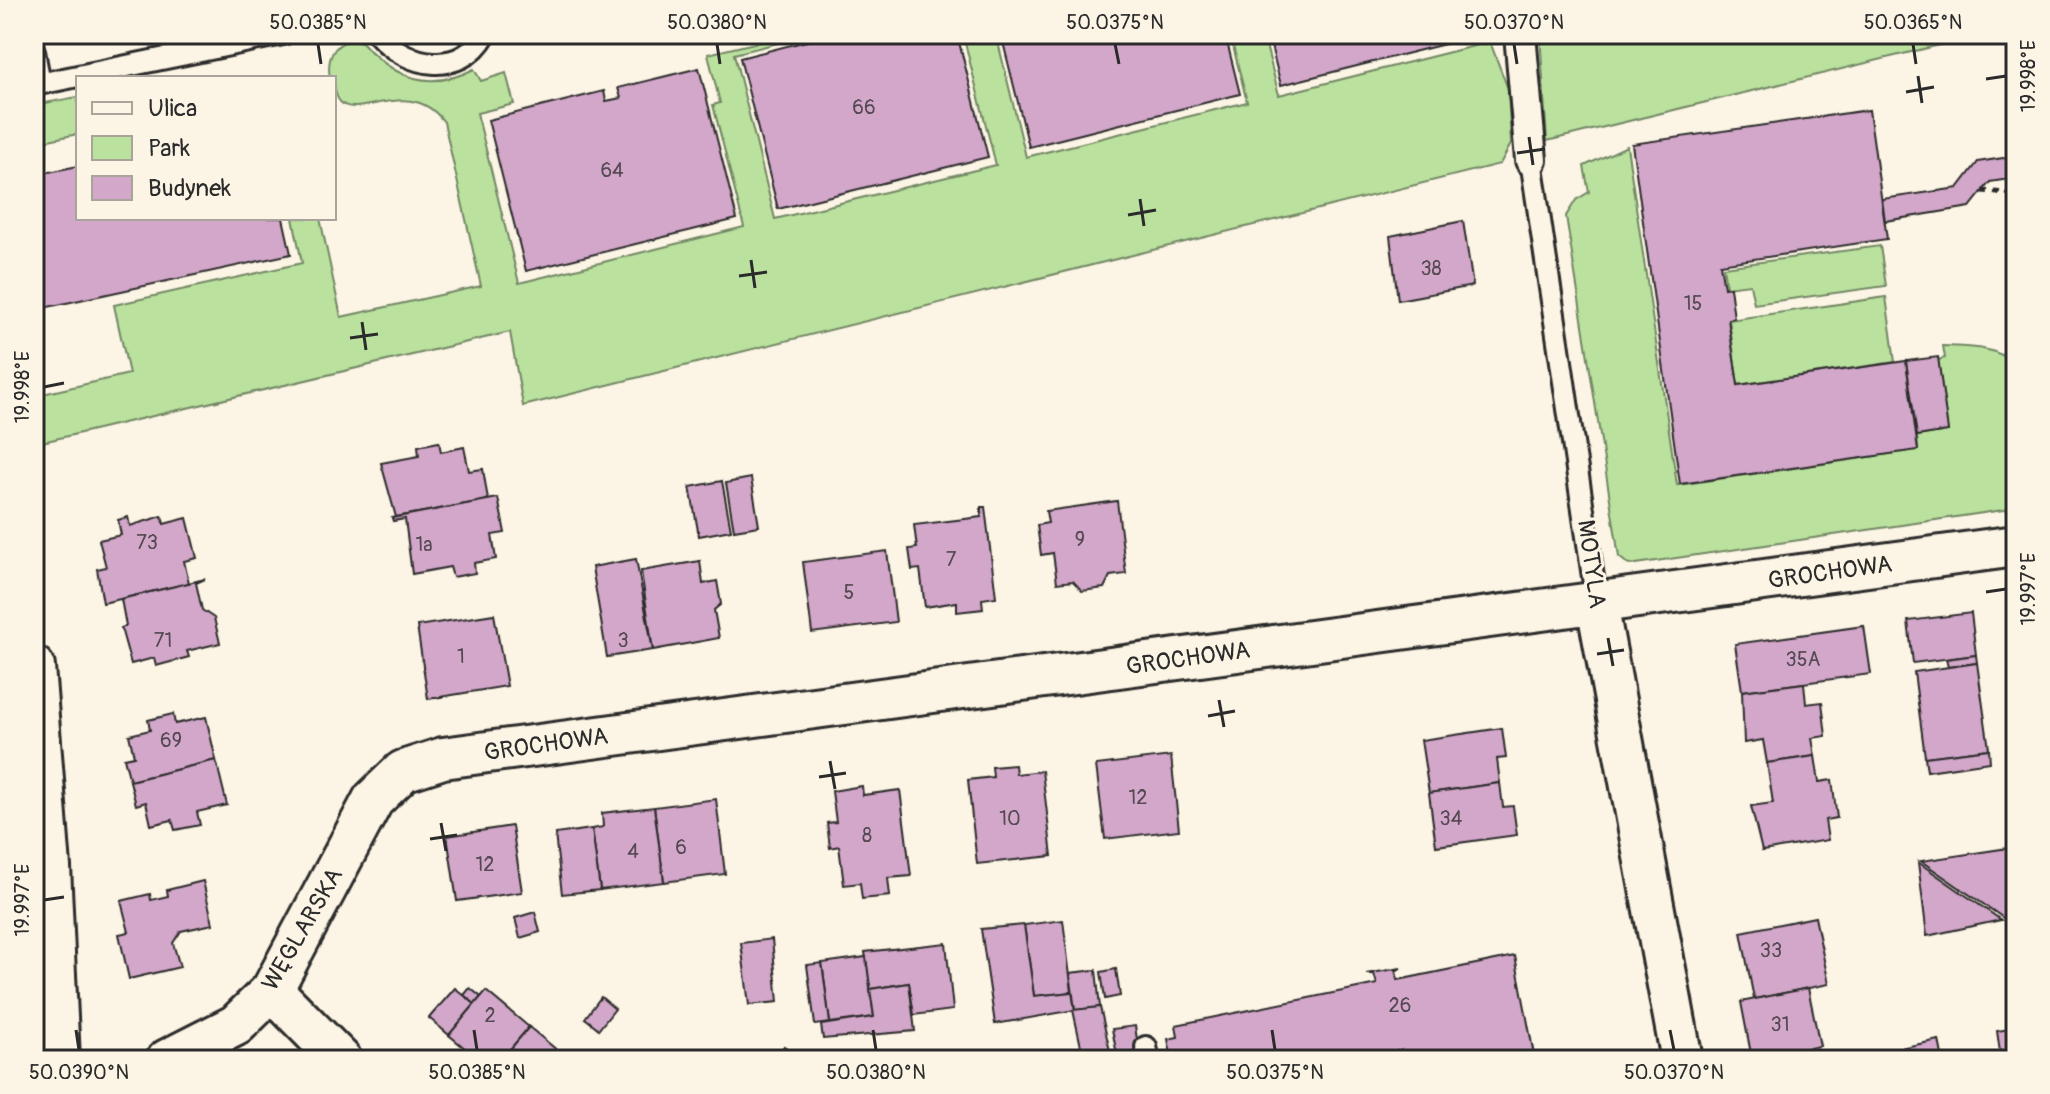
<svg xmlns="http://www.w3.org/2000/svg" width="2050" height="1094" font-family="Pangolin,sans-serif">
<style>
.green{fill:#bae29e;stroke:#728664;stroke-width:2}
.building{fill:#d3a7ca;stroke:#2b2b2b;stroke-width:2}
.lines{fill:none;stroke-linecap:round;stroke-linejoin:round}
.service-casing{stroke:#2b2b2b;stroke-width:26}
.pedestrian-casing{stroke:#2b2b2b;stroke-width:36}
.minor-casing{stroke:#2b2b2b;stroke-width:46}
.path{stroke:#2b2b2b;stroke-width:5;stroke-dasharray:6 6;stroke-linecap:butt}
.service{stroke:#fcf5e5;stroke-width:20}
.pedestrian{stroke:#fcf5e5;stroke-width:30}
.minor{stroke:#fcf5e5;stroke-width:40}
.ticks{fill:none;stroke:#2b2b2b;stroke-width:3}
.labels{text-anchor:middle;stroke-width:6;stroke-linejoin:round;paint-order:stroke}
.number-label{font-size:20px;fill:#554a53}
.street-label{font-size:24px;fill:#2b2b2b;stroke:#fcf5e5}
.neatline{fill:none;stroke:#2b2b2b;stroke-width:3}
.ticks-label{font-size:20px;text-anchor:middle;fill:#2b2b2b}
</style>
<rect width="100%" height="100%" fill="#fcf5e5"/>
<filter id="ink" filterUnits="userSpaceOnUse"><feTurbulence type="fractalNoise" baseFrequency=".0125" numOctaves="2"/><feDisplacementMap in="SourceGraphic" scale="16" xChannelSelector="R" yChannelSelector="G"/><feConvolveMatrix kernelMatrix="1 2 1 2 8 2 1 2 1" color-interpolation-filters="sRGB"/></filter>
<g filter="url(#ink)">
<g class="green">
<path d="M762,34H776L778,43L734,54L775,219L996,165L965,43L972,41L971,34H996L1026,157L1247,102L1230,34H1263L1279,95L1490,42L1508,89L1511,144L1500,164L523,406L510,332L34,444V396L129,374L114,305L302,263L293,218H320L341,317L481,286L444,122C403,65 334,146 334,78H330C326,56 336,36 362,42C393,78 430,92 474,69L481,81L506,73L514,104L477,113L519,283L744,227L713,105L720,103L708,54L763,41Z"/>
<path d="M1540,34H1985L1547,141Z"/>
<path d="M78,97V134L34,143V105Z"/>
<path d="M1627,146L1677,485L1918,450L1917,436L1948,431L1938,360L1945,358L1943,346C1969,347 1997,346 2016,365V503L2010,509L1629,565L1619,557L1566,216L1576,200L1589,192L1584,166Z"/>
<path d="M1880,246L1886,286L1754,304L1750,284L1726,287L1723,267Z"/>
<path d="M1886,297L1895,362L1738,385L1729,320Z"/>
</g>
<g class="building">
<path d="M834,34H857L858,39L872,34H957L988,157L778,209L740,58Z"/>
<path d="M1001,34H1225L1240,94L1029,147Z"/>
<path d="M1268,34H1485L1281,85Z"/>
<path d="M699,68L737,219L526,271L488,120L604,91L606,101L621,98L618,88Z"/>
<path d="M1869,110L1887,239L1720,264L1724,288L1730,287L1734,318L1728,319L1738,385L1906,361L1918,450L1680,484L1632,144Z"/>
<path d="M2016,156V178L1990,182L1970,207L1885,221L1882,199L1958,188L1978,162Z"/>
<path d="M78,166V218H283L291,254L34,310V175Z"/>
<path d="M1463,221L1473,286L1398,300L1390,236Z"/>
<path d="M1938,357L1948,431L1917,436L1906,361Z"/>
<path d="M439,442L441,452L464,447L469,471L483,469L488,500L396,517L381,463L419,456L418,446Z"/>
<path d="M751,478L759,526L734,530L726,483Z"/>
<path d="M722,481L731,530L699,536L690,487Z"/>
<path d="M498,498L505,533L492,535L496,559L474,563L475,573L453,577L450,567L412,574L405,519L393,521L392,518Z"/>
<path d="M1117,501L1126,574L1110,576L1104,588L1082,591L1073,581L1057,583L1053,553L1041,555L1037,525L1048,523L1046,511Z"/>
<path d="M981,507H985L996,597L982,599L983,609L957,612V602L925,607L920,569L912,570L909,549L917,548L914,525L981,517Z"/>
<path d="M162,516L164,524L187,518L197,558L184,561L189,583L103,603L97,569L106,567L99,540L121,535L118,520L128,517L130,526Z"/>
<path d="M887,551L896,622L812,633L803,562Z"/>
<path d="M636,559L653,650L607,657L592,567Z"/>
<path d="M700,561L703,584L717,581L721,604L714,610L719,638L653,650L641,571Z"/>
<path d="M205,579L196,583L202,610L214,618L220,643L187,651L189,657L156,666L154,658L131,664L121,628L126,626L121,599Z"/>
<path d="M1971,613L1976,655L1913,663L1908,621Z"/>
<path d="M494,614L507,686L428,699L417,626Z"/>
<path d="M1864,626L1871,674L1742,691L1735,644Z"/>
<path d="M1976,655L1977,663L1948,667L1946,659Z"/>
<path d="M1977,663L1989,749L1925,757L1914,672Z"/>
<path d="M1804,683L1806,704L1822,702L1826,736L1812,738L1815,756L1767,763L1763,740L1744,743L1742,691Z"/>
<path d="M173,714L175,724L206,717L216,760L130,781L124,758L134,756L129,735L150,730L148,720Z"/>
<path d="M1502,728L1506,758L1497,759L1500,783L1429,793L1421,740Z"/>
<path d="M1989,749L1990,762L1927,771L1925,757Z"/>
<path d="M1171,756L1179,830L1105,839L1096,765Z"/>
<path d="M1815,756L1819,782L1832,780L1837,818L1825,820L1828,840L1762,851L1751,806L1773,803L1767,763Z"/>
<path d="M216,760L227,805L197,812L200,825L175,830L172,820L151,825L146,802L136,805L130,781Z"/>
<path d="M1015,765L1016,774L1042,771L1052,856L977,864L968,780L993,777L992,767Z"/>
<path d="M1500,783L1503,807L1513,806L1517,835L1436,846L1429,793Z"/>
<path d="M862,786L863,795L900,790L911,876L888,878L890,896L862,899L860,883L844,885L839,846L830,848L827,823L836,822L832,791Z"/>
<path d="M716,799L725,874L664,882L654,807Z"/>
<path d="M654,807L664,882L600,890L592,829L603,827L602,813Z"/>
<path d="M512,826L522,892L457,901L447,836Z"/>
<path d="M592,829L600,890L562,894L555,834Z"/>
<path d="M2015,847L2016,918L2005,919L1921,861Z"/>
<path d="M1918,862L2001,920L1927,936Z"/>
<path d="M203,881L213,924L181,931L173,943L180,967L129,979L119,934L129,932L121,901L150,894L151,900L168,896L167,890Z"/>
<path d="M535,912L540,932L520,938L515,918Z"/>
<path d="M1815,917L1829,984L1754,999L1741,932Z"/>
<path d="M1063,920L1072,992L1034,996L1024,925Z"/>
<path d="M1024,925L1034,996L1072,992L1075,1010L995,1024L981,929Z"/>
<path d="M772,939L778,1002L749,1005L741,943Z"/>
<path d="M946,943L953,1010L914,1015L909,983L870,989L865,952Z"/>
<path d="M1515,956L1535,1060H1403L1401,1050L1354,1060H1172L1168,1039L1178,1037L1176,1025L1377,984L1374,974H1366L1401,968L1396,971L1398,980Z"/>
<path d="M866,957L874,1017L830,1023L822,963Z"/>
<path d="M822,963L830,1023L815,1025L807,965Z"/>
<path d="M1116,969L1120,996L1105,999L1101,972Z"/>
<path d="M1096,970L1100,1007L1075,1010L1070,973Z"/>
<path d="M909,983L915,1031L823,1039L821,1025L874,1017L870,989Z"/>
<path d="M455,988L475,1004L449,1035L429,1018Z"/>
<path d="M470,988L481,997L475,1004L464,995Z"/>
<path d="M1808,988L1820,1046L1752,1059L1741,1002Z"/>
<path d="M486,991L529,1027L501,1060H479L449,1035Z"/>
<path d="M601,997L615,1009L599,1029L585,1018Z"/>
<path d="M1100,1007L1112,1060H1084L1073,1010Z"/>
<path d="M1135,1026L1140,1060H1118L1112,1029Z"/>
<path d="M529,1027L569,1060H501Z"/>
<path d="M2016,1028V1049L2000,1052L1997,1031Z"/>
<path d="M1939,1040L1943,1060H1903L1900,1048Z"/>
<path d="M784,1046L796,1055L793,1060L775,1059Z"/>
</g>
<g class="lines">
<defs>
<g id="service">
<path d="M378,34C406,67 460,78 485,34"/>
<path d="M34,51L40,84"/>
<path d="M34,85L283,34"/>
<path d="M1531,160L1597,604"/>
<path d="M1146,1047L1149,1060"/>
</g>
<path id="pedestrian" d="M1520,34L1531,160"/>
<g id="minor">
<path d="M1597,604L1682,1060"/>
<path d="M34,667L50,867L59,1060"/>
<path d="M272,990L341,1060"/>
<path d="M167,1060L236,1025L272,990L373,800L403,771L443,758L2016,546"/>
</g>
</defs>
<use href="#service" class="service-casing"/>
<use href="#pedestrian" class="pedestrian-casing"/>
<use href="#minor" class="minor-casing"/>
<path class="path" d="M1982,191L2016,194"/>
<use href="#service" class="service"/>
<use href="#pedestrian" class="pedestrian"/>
<use href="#minor" class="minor"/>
</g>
</g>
<path class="ticks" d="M318,44L321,64M717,44L720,64M1115,44L1119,64M1514,44L1517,64M1913,44L1916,64M1918,76L1922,103M1986,79L2006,76M1906,92L1934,87M1529,137L1533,165M1517,153L1545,149M1140,199L1144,226M1128,215L1156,210M751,260L755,288M739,276L767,272M362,322L366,350M350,338L378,334M44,387L64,383M1986,592L2006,589M1608,638L1613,666M1597,654L1624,650M1219,700L1224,727M1208,716L1235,711M830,761L835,789M819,777L846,773M441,823L446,851M430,839L457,835M44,900L64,897M76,1030L79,1050M474,1030L477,1050M873,1030L876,1050M1272,1030L1275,1050M1670,1030L1674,1050"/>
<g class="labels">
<g class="number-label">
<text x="864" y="114">66</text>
<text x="612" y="177">64</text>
<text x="1431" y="275">38</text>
<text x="1693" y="310">15</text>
<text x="1080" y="546">9</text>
<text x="147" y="549">73</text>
<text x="424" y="551">1a</text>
<text x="951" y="566">7</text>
<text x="849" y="599">5</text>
<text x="163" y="647">71</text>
<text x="623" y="647">3</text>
<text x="461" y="663">1</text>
<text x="1803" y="666">35A</text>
<text x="171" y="747">69</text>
<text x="1138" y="804">12</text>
<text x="1010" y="825">10</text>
<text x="1451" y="825">34</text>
<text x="867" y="842">8</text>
<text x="681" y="854">6</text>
<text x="633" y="858">4</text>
<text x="485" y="871">12</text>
<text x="1771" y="957">33</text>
<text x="1400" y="1012">26</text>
<text x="490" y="1022">2</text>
<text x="1780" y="1031">31</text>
</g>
<g class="street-label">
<text transform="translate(1592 564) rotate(82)" y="8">MOTYLA</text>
<text transform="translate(1830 572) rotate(-8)" y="8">GROCHOWA</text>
<text transform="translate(1188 658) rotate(-8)" y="8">GROCHOWA</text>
<text transform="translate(546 744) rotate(-8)" y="8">GROCHOWA</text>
<text transform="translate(302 929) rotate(-60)" y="8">WĘGLARSKA</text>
</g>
</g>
<rect width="2050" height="1094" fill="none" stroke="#fcf5e5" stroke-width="88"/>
<rect x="76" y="76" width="260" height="144" fill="#fcf5e5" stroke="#a8a49b" stroke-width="2"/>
<rect x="92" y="102" width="40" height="12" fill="#fcf5e5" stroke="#a8a49b" stroke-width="2"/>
<text x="148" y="116" font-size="24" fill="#2b2b2b">Ulica</text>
<rect x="92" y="136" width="40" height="24" fill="#bae29e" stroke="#a8a49b" stroke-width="2"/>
<text x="148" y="156" font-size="24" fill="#2b2b2b">Park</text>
<rect x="92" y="176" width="40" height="24" fill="#d3a7ca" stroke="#a8a49b" stroke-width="2"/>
<text x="148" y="196" font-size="24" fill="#2b2b2b">Budynek</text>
<rect x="44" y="44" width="1962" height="1006" class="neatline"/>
<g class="ticks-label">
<text x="318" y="29">50.0385°N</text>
<text x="717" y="29">50.0380°N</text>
<text x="1115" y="29">50.0375°N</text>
<text x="1514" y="29">50.0370°N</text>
<text x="1913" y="29">50.0365°N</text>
<text transform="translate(2028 76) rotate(-90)" y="7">19.998°E</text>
<text transform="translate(22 387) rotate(-90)" y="7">19.998°E</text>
<text transform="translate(2028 589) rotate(-90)" y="7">19.997°E</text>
<text transform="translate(22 900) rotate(-90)" y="7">19.997°E</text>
<text x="79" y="1079">50.0390°N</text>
<text x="477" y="1079">50.0385°N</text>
<text x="876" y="1079">50.0380°N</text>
<text x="1275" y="1079">50.0375°N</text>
<text x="1674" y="1079">50.0370°N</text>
</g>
</svg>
